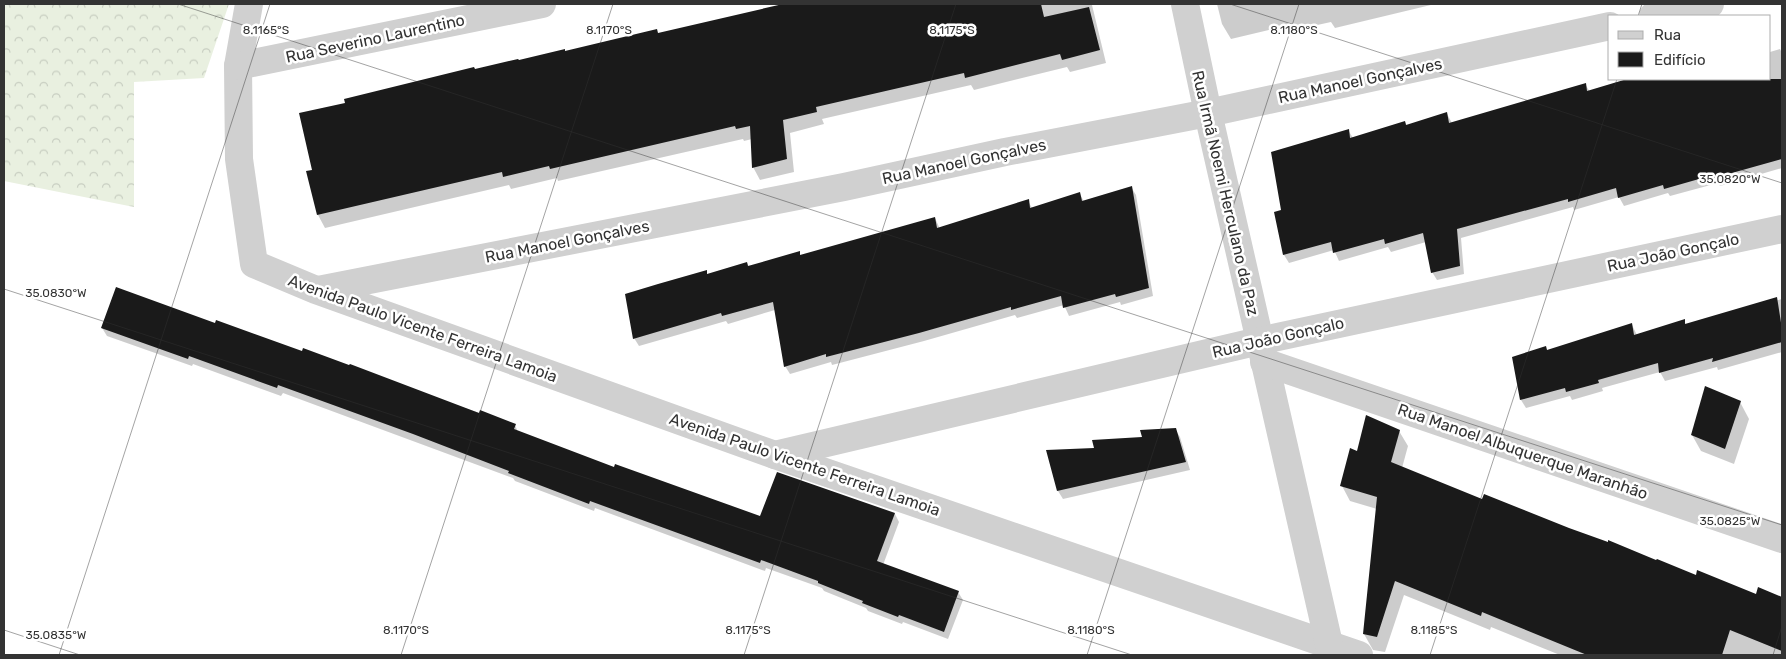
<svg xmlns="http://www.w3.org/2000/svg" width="1786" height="659" font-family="Rubik,sans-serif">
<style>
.forest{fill:url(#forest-crowns)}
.shadow{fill:#0003}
.building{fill:#1a1a1a}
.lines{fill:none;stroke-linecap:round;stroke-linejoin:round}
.street{stroke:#d0d0d0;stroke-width:28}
.ticks{fill:none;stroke:#333;stroke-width:1;stroke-opacity:0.45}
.labels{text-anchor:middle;stroke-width:5;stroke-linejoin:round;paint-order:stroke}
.street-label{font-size:16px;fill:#333;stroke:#fff}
.ticks-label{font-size:12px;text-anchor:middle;fill:#333;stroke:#fff;stroke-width:5;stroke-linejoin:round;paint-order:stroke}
</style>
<defs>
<pattern id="forest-crowns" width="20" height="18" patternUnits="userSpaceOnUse" patternTransform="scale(1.25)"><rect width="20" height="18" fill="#e9f0e0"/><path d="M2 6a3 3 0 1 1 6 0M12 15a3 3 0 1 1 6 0" fill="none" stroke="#c8cec1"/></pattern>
</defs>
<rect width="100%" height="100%" fill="#fff"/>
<path class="forest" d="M4,4H229L204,78L134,82V207L4,181Z"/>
<g class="shadow">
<path d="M800,4H1097L1092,5L1106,63L1070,72L1067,67L974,90L971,85L822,119L824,124L790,133L794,172L760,180L753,167L752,139L744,141L743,139L558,181L557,178L511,189L509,185L325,228L318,215L308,172L313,171L475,70L752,16Z"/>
<path d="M1217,4H1435L1335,28L1331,22L1290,31L1286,26L1231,39L1222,24Z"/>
<path d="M1780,49L1782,53V168L1720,186L1718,183L1670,196L1668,193L1624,206L1619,197L1574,210L1573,207L1461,238L1464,274L1437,280L1432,272L1426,242L1391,252L1388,247L1339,261L1334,250L1289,263L1284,255L1276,212L1282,211L1348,130L1353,138L1405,122L1407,126L1447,114L1452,123L1585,84L1590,92L1631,79L1635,84L1651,79H1770V52Z"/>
<path d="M1131,187L1136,195L1153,296L1121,305L1120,302L1069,316L1064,305L1017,318L1015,315L924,341L832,365L831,362L790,374L785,366L775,310L728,324L726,321L639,346L634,338L706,272L708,276L747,263L749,267L799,252L801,256L935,218L940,229L1028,201L1032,208L1080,194L1084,202Z"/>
<path d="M1782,299V352L1718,370L1717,367L1665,381L1660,372L1602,388L1603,391L1572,400L1570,396L1526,408L1521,400L1514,358L1547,351L1632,325L1637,335L1684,320L1686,325Z"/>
<path d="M216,324L515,425L518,432L615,468L761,518L895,514L899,522L883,565L958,592L963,600L948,639L903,622L902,624L868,611L866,608L824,591L822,588L766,568L765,571L595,508L594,511L515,481L513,478L283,393L281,396L193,364L192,366L107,336L102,328Z"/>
<path d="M1740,402L1749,419L1734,464L1701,451L1692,435Z"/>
<path d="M1175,429L1180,437L1190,470L1063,499L1058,491L1048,452L1096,449Z"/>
<path d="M1399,431L1408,446L1402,468L1483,500L1568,529L1697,577L1757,596L1759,589L1782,599V655H1560L1491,627L1490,630L1404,595L1385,652L1373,650L1364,634L1377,509L1350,501L1342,486L1358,453Z"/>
</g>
<g class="building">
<path d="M783,4H1041L1044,17L1089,7L1100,50L1062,60L1060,54L965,78L964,73L816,107L817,112L783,120L787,159L752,168L750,126L736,129L735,126L550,169L549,166L503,177L502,172L317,215L306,171L312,170L299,113L345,103L344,99L474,67L475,69L518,59L519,60L565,49V51L657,29L658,33Z"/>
<path d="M1627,79H1782V159L1714,178L1713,175L1664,189L1663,185L1618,198L1616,188L1568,202V199L1457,229L1460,266L1431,273L1423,233L1385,244L1384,239L1333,253L1331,242L1283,255L1274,212L1281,210L1271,152L1349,129L1350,138L1405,121L1406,125L1447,112L1449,123L1586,83L1587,91Z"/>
<path d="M1132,186L1149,288L1116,297L1115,294L1063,308L1061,296L1011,310V307L919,333L826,357V354L784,367L773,302L722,316L721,313L633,339L625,294L658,284L707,270V274L747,262L748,266L800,251V255L935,217L937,228L1029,199L1030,208L1080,192L1082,201Z"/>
<path d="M116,287L215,323L216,320L302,351L303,348L349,365L350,364L479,413L480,410L516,424L514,429L614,467L615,464L760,516L777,472L895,513L877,561L959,591L944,632L899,615L898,617L862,603L863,601L818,583V581L761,560L760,563L590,501L589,504L508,473L509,471L413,434L278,385L277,388L189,356L188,359L101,328Z"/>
<path d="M1777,297L1782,329V342L1712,362L1713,358L1659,373L1658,363L1598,380L1599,383L1566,392L1565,388L1520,400L1512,357L1546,346L1547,350L1632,323L1634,335L1685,319V324Z"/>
<path d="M1705,386L1741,401L1725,449L1691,435Z"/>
<path d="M1366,415L1400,430L1391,462L1482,499L1484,494L1569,528L1608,542V540L1656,560L1657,559L1696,575L1697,570L1756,594L1758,587L1782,597V651L1730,630L1722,655H1587L1482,612L1481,616L1395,581L1377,637L1363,634L1377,497L1340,486L1350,448L1357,451Z"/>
<path d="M1176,428L1186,462L1057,491L1046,450L1094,448L1092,440L1142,437L1140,430Z"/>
</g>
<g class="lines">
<g class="street">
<path d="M249,4L238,66L239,159L254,264L316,290L775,455L1359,655"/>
<path d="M1185,4L1208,113L1329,644"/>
<path d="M1653,16L1710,4"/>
<path d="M238,66L542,4"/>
<path d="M318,290L844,187L1005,152L1208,113L1610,26"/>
<path d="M1264,362L1782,539"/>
<path d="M775,455L1259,341L1782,229"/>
</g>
</g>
<path class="ticks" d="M178,4L1782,525M1230,4L1782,183M1638,16L1642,4M4,289L1132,655M4,630L80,655M59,655L270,4M401,655L613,4M744,655L956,4M1087,655L1299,4M1430,655L1617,79M1773,655L1782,626"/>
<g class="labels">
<g class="street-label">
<text transform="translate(375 38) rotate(-12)" y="6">Rua Severino Laurentino</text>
<text transform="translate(1360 80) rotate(-12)" y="6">Rua Manoel Gonçalves</text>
<text transform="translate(964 161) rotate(-12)" y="6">Rua Manoel Gonçalves</text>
<text transform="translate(1226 193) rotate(77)" y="6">Rua Irmã Noemi Herculano da Paz</text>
<text transform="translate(567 241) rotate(-11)" y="6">Rua Manoel Gonçalves</text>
<text transform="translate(1673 252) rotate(-12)" y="6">Rua João Gonçalo</text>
<text transform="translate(423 328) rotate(20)" y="6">Avenida Paulo Vicente Ferreira Lamoia</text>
<text transform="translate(1278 337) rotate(-13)" y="6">Rua João Gonçalo</text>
<text transform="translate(1523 451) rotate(19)" y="6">Rua Manoel Albuquerque Maranhão</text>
<text transform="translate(805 464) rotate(19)" y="6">Avenida Paulo Vicente Ferreira Lamoia</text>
</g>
</g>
<g class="ticks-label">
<text x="266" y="34">8.1165°S</text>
<text x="609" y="34">8.1170°S</text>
<text x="952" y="34">8.1175°S</text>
<text x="1294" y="34">8.1180°S</text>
<text x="1730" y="183">35.0820°W</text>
<text x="56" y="297">35.0830°W</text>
<text x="1730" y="525">35.0825°W</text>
<text x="406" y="634">8.1170°S</text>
<text x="748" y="634">8.1175°S</text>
<text x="1091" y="634">8.1180°S</text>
<text x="1434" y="634">8.1185°S</text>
<text x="56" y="639">35.0835°W</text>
</g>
<rect width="1786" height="659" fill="none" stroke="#333333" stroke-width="10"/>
<rect x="1608" y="15" width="162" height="65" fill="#ffffff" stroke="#adadad"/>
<rect x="1618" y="31" width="25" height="8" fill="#d0d0d0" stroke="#adadad"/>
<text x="1654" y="40" font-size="15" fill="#333333">Rua</text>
<rect x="1618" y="52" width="25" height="15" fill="#1a1a1a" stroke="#adadad"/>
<text x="1654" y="65" font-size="15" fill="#333333">Edifício</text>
</svg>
